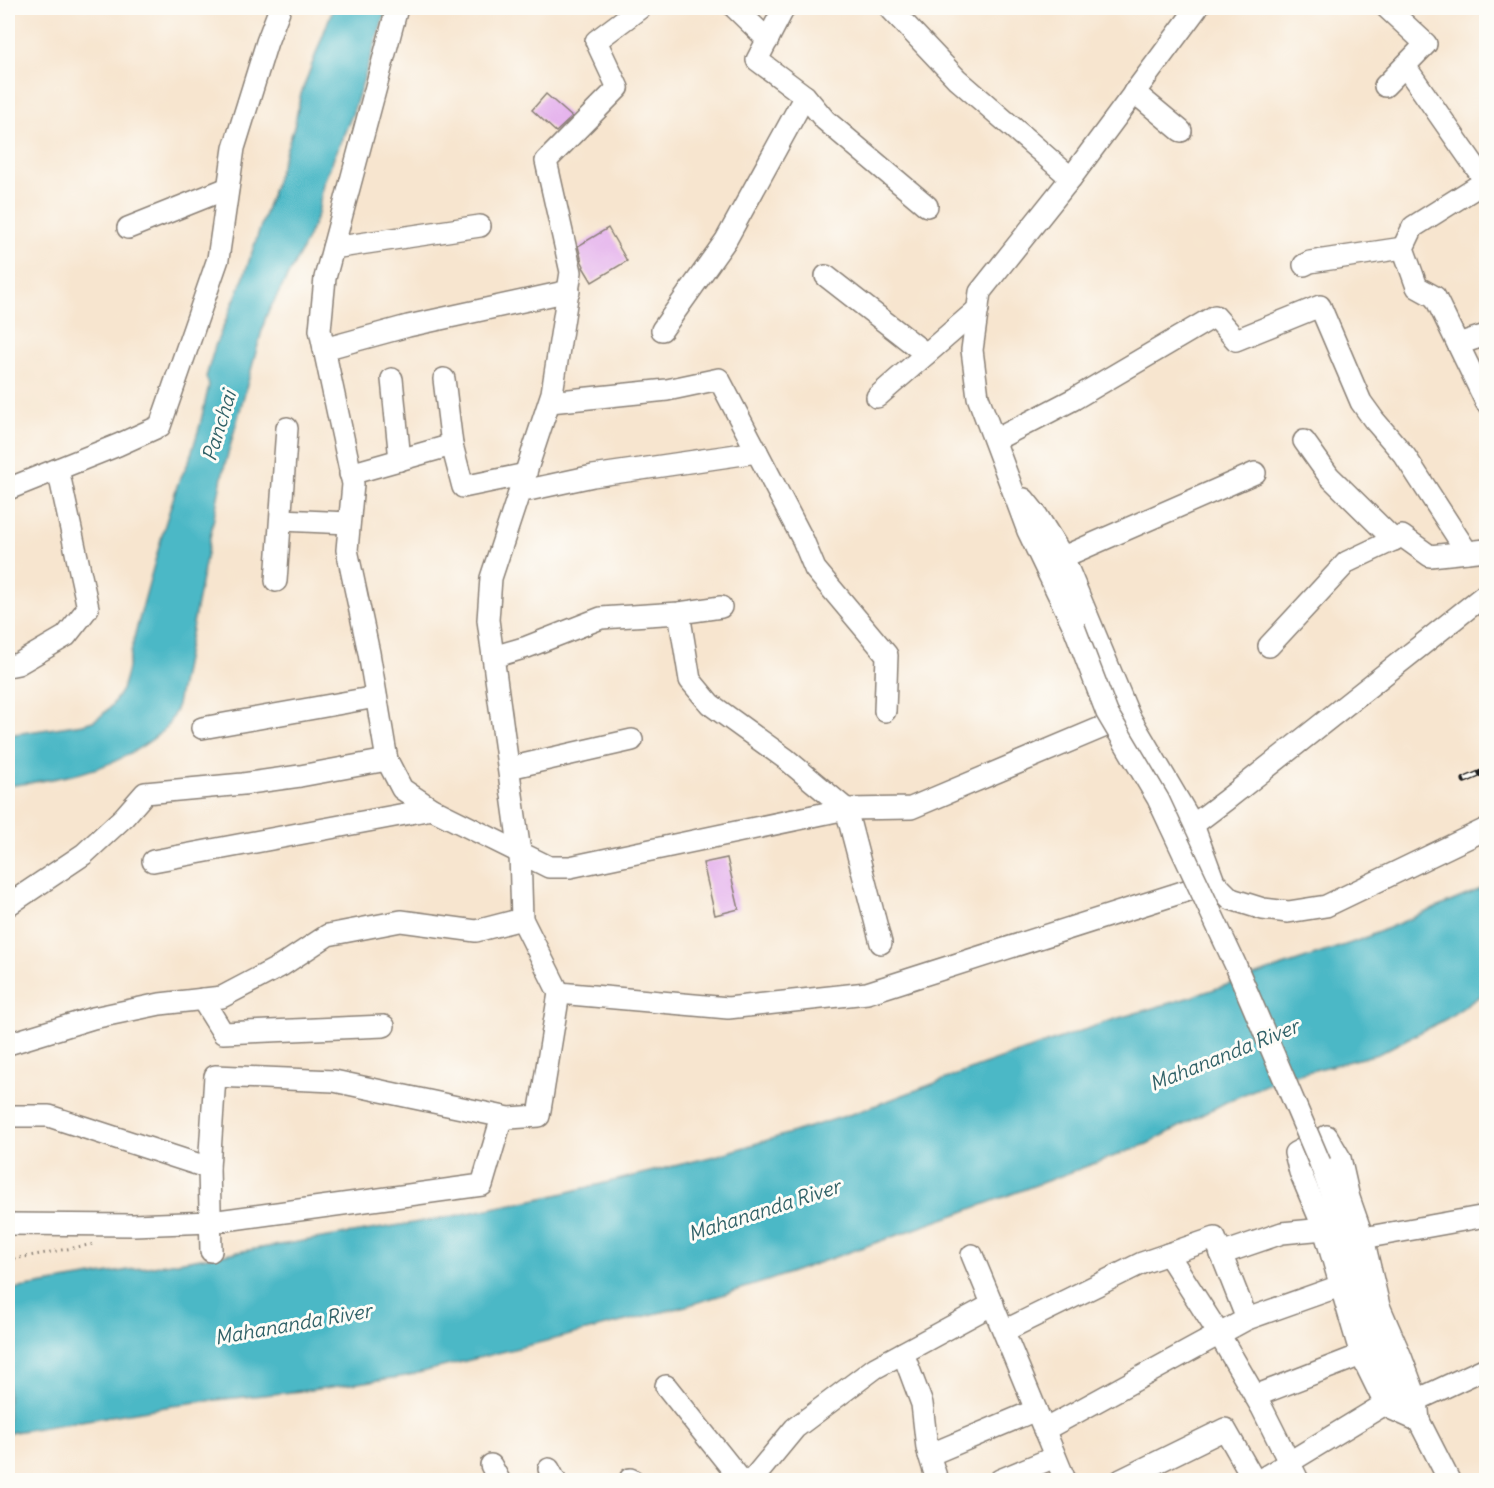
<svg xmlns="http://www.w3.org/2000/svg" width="1494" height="1488" font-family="Delius,sans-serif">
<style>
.water{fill:#4bb8c6;stroke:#346a71;stroke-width:1.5}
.building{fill:#e3adec}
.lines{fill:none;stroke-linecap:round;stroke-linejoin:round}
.minor-casing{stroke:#8a8076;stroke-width:24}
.path{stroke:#8a8076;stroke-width:3;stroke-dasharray:1.5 4.5;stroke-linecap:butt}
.minor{stroke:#fff;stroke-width:21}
.rail-casing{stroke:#1c1c1c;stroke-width:7}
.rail{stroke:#fdfcf7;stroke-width:4.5;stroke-dasharray:14;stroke-linecap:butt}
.minor-bridge-casing{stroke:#8a8076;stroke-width:24;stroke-linecap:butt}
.minor-bridge{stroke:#fff;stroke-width:21}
.labels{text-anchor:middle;stroke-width:6;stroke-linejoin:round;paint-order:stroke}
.water-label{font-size:20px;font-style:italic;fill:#316268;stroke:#fdfcf7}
</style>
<rect width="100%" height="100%" fill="#fdfcf7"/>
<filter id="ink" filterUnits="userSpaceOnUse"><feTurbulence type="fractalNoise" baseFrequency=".0167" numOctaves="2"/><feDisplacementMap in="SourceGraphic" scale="12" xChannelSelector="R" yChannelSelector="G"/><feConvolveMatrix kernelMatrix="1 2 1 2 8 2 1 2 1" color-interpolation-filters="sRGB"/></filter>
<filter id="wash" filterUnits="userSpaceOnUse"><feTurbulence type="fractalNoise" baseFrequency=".008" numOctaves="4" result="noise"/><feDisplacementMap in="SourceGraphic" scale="24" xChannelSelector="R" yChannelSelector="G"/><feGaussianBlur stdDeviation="1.35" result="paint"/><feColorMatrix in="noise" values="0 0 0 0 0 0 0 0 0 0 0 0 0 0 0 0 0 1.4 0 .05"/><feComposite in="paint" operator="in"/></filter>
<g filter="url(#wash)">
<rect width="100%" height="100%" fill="#f7e5cf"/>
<g class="water">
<path d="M333,8H387L352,115L323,184L318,214L302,250L266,316L223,472L176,710C173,715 170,722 167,726C160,735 150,741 141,747C101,774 54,779 8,786V735L83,724L93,721L102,715L112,705L122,690L127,672L134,638L164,528L178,483L189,461L200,425L209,385L206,377L215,346L243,279L294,127L301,94Z"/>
<path d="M1486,887V992L1446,1019L1378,1054L1287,1077L1265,1085L1228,1101L1147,1144L960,1213L767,1281L686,1306L406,1376L311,1390L196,1402L8,1433V1290L449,1217L552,1196L719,1155L855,1113L978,1067L1112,1020L1194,996L1357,941Z"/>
</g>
<g id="blocks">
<g class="building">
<path d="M546,94L572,117L556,132L532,110Z"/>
<path d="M608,228L627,261L592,282L583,267L584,266L582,262L578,246Z"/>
<path d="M727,858L739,909L715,915L703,863Z"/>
</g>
</g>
</g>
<g filter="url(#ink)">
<use href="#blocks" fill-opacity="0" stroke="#8a8076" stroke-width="1.5"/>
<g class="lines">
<defs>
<g id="minor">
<path d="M397,8L325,278L320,330L353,484L347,550L369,653L387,760L402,789L432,809L549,867H570L846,809L911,808L1129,716"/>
<path d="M735,8L768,40"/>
<path d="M784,8L757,60L805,96L825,120L927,206"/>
<path d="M890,8L957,79L1071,178L980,292L972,350L978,397L1028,531L1074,627"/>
<path d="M1405,66L1486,182"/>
<path d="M1385,86L1426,44L1387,8"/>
<path d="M1134,92L1181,131"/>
<path d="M1071,178L1197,8"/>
<path d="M1486,181L1413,227L1403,248L1417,287L1435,297L1486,402"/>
<path d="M128,228L228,188"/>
<path d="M333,248L480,226"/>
<path d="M1304,265L1310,262L1403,248"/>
<path d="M826,276L926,354"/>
<path d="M662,330L726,240L805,96"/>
<path d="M1458,344L1486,335"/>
<path d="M324,349L408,326L569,291"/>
<path d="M392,379L400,460"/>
<path d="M444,379L452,445L463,487L526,474"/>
<path d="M877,397L978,309"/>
<path d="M550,402L667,390L719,379L803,540L815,569L887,655L885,711"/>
<path d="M995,440L1074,399L1215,316L1236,340L1320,306L1361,402L1374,420L1405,456L1467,552"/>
<path d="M1304,441L1329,476L1394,540"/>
<path d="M350,474L452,445"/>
<path d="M8,489L118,445L160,426L218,259L234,148L267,42L280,8"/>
<path d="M519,492L593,476L757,452"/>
<path d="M1024,499L1036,514L1063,557L1129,716L1193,825L1214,882L1231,899L1263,909L1288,912L1326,906L1486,829"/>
<path d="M281,520L349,523"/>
<path d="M1063,557L1255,473"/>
<path d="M276,581L287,428"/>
<path d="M679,613L690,680L710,704L786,759L846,809L881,943"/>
<path d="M1269,646L1347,562L1402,536L1430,556L1486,550"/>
<path d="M493,657L527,647L601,618L679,613L721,607"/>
<path d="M8,666L18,664L66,636L88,608L58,469"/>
<path d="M202,728L376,697"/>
<path d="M509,768L632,740"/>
<path d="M1193,825L1226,800L1486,594"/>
<path d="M153,861L432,809"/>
<path d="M8,905L84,854L124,817L145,793L243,784L300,776L387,760"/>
<path d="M559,993L728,1008L867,993L1214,882"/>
<path d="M202,999L223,1033L384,1026"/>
<path d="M8,1044L93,1018L160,1004L222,997L281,966L328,935L401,921L476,931L522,919"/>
<path d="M8,1116H49L209,1168"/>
<path d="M1327,1136L1340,1158L1349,1198L1363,1238L1379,1306L1401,1357L1417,1400L1419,1421L1392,1409L1385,1404L1361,1355L1324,1229L1300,1172L1295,1153Z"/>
<path d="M1320,1163L1337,1210L1373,1332L1392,1376L1419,1421L1449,1480"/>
<path d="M8,1224L133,1225L211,1222L482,1185L502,1117"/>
<path d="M1363,1238L1486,1216"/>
<path d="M211,1251L209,1168L215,1076L334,1081L509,1118L539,1116L559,993L522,919L520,853L488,620L491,578L552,393L571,272L546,161L618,88L596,41L640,8"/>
<path d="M1168,1254L1219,1334L1262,1408L1298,1480"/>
<path d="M1221,1254L1282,1233L1324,1229"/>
<path d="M972,1255L1065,1480"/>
<path d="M1004,1331L1142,1263L1215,1238L1247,1319"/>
<path d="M903,1353L922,1404L927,1448L937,1480"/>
<path d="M666,1386L741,1480"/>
<path d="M1255,1396L1361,1355"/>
<path d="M1417,1400L1486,1368"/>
<path d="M1044,1430L1247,1319L1340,1286"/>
<path d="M929,1455L1036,1410"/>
<path d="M491,1465L499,1480"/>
<path d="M549,1469L555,1480"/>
<path d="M630,1479L632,1480"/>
<path d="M752,1480L795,1428L875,1368L993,1304"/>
<path d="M1000,1480L1055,1457"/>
<path d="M1121,1480L1225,1429L1254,1480"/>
<path d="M1260,1480L1385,1404"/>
</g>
</defs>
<use href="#minor" class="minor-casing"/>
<path class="path" d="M8,1260L94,1244"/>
<use href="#minor" class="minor"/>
<defs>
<path id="rail" d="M1465,780L1486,771"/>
</defs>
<use href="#rail" class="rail-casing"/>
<use href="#rail" class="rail"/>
<defs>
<path id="minor-bridge" d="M1074,627L1107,713L1158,799L1236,966L1320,1163"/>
</defs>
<use href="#minor-bridge" class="minor-bridge-casing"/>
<use href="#minor-bridge" class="minor-bridge"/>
</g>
</g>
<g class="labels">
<g class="water-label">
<text transform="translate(219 426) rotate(-73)" y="7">Panchai</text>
<text transform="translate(1224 1055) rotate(-22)" y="7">Mahananda River</text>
<text transform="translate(764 1210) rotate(-18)" y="7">Mahananda River</text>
<text transform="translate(293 1324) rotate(-10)" y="7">Mahananda River</text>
</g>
</g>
<rect width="1494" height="1488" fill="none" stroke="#fdfcf7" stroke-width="30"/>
</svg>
